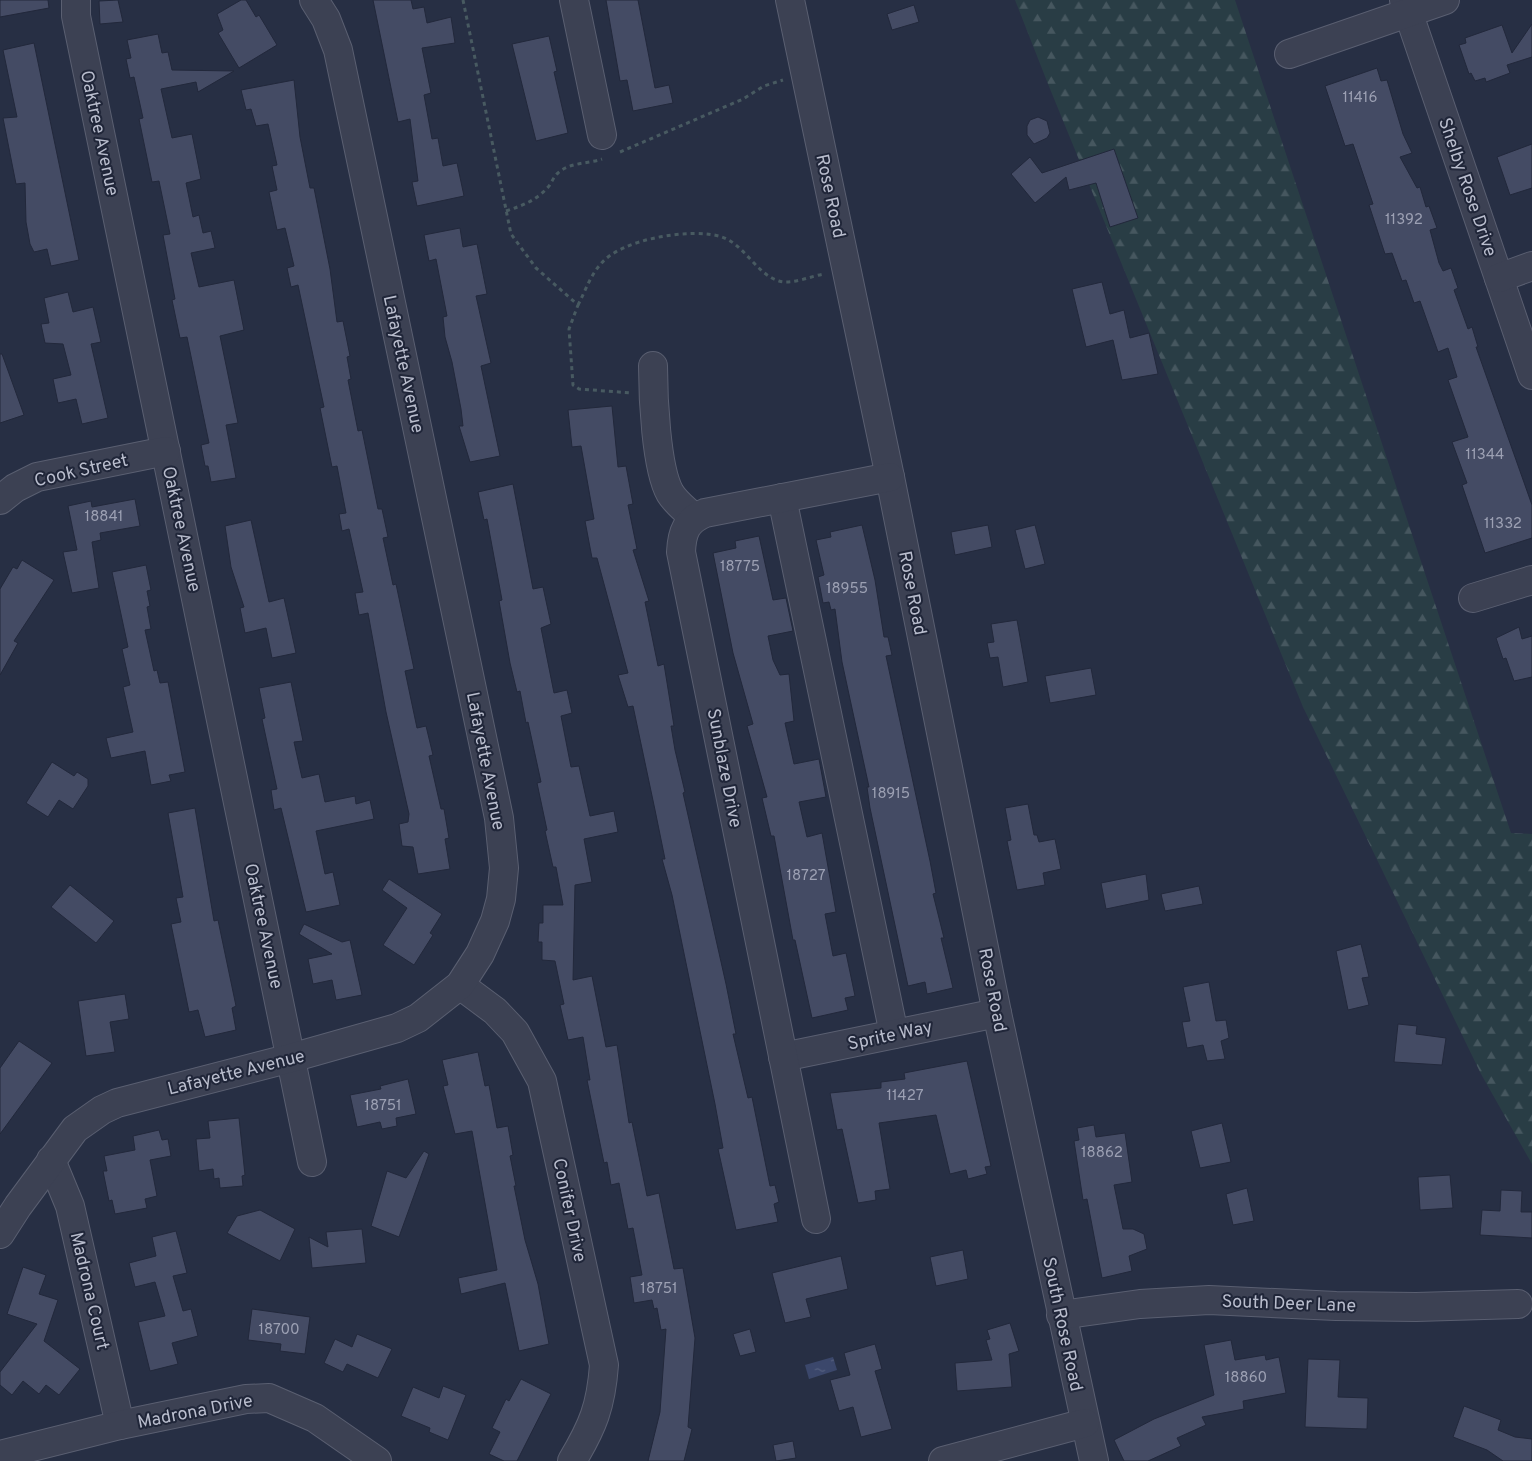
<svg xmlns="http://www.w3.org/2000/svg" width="1532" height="1461" font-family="Overpass,sans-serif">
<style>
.forest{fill:url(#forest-firs)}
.water{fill:url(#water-ripples)}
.building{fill:#444b64;stroke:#22283b}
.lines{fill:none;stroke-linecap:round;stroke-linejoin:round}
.minor-casing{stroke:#5a5f71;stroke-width:30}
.path{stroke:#485a61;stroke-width:3;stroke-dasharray:4 4;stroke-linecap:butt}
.minor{stroke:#3c4153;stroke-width:28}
.labels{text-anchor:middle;stroke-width:4;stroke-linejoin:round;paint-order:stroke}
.number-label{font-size:15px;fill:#9ca0b3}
.street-label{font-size:18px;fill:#b9bdcd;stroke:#202639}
</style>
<defs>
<pattern id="forest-firs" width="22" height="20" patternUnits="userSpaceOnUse" patternTransform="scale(1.25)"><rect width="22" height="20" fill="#293d45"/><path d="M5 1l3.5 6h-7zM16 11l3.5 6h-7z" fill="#46575f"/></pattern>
<pattern id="water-ripples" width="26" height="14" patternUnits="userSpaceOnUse" patternTransform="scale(1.25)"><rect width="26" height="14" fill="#3b476b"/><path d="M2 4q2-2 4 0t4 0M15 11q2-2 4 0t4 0" fill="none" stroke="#55607f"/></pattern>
</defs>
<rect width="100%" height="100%" fill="#272f44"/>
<path class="forest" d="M1015,0H1235L1511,833L1532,834V1164L1481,1074L1303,707L1048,84Z"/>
<path class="water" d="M833,1357L837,1370L809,1379L805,1365Z"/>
<g class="building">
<path d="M0,0H48L49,8L0,17Z"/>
<path d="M118,0L123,22L100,24L99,1Z"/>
<path d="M241,0H246L256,17L259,15L277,45L239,68L218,33L223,30L217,14Z"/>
<path d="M373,0H411L413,9L424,7L427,23L451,17L455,43L422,48L431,93L424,95L432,139L438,138L443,166L457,163L464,196L417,206L412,182L418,181L410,119L398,122Z"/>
<path d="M606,0H638L655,88L669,85L673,103L633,111L627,80L620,81Z"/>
<path d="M914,5L919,22L892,30L887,14Z"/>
<path d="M1532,24V57L1507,65L1510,73L1486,82L1485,78L1475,81L1471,73L1469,74L1459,45L1466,43L1465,38L1502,25L1512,53Z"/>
<path d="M158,34L162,53L168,52L172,70L234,71L198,92L196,82L161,89L172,138L192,134L201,179L186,183L193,217L199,215L203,233L211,231L215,248L191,253L199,287L234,280L244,330L220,336L238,423L226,425L236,478L211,482L208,466H205L201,445L209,443L187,337L180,338L172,300L175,299L163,235L170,234L159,181L152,182L139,119L143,118L134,77L130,78L126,59L131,58L127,40Z"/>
<path d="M549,36L557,71L554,72L568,133L536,141L512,44Z"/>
<path d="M34,43L79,260L51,266L47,249L34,252L30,244L26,222L25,183L16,184L3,118L17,117L3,50Z"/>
<path d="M1377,68L1381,81L1387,80L1403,134L1412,153L1400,157L1417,188L1420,187L1426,207L1429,206L1437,228L1430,230L1439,263L1443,271L1451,268L1458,288L1454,290L1468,329L1472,327L1478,347H1476L1532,505V538L1485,553L1462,485L1467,483L1452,442L1468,437L1448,380L1457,377L1448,348L1438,352L1420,301L1414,303L1406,280L1402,281L1392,253L1385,254L1369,205L1373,204L1353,144L1345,146L1325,86Z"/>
<path d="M294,80L300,137L310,188H314L330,269L337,322L343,321L350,356L347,357L351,379L348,380L358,431L362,430L378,509H382L388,537L383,538L393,585L396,584L414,669L405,671L417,728L426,726L433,755L429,756L441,809H444L449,838L445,839L450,869L418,874L413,847L402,846L399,824L408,822L409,814L386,712L368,613L359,615L355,593L363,592L349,529L342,531L339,514L346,513L337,466L332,467L320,408L324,407L298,285L291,287L287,268L294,266L285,228L277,230L269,192L277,190L272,166L277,165L268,124L256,126L251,109L246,110L241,90Z"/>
<path d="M1038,117L1047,121L1050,133L1047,138L1034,144L1027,135V126L1030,120Z"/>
<path d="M1532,144V188L1510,195L1497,157Z"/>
<path d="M1114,149L1138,218L1110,227L1096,183L1069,190L1066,177L1035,203L1011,174L1030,157L1042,173Z"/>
<path d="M460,228L463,247L477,244L487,294L476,296L491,363L481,366L500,456L470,462L459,426H463L461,409L452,362L445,337L443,317L447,316L436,259L429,261L424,235Z"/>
<path d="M1102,282L1110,314L1124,310L1130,338L1149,333L1158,374L1122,380L1113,340L1086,347L1072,289Z"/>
<path d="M68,292L73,312L93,307L101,342L91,344L108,418L82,424L76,399L58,403L53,379L71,375L63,344L45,343L41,324L49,323L44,298Z"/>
<path d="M0,354H2L24,415L0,423Z"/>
<path d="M612,406L618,467L626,466L633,504L628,505L637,549L633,550L649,601L645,602L658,666L664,664L674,726H671L675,750L685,792L683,793L726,984L736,1034H733L748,1098L752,1097L770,1186L775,1185L779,1202L774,1204L778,1222L736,1230L718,1149L723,1148L715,1104L672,895L662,859H665L655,810L633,706L628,707L618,675L628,673L597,558H592L585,521L594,519L581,446L572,447L568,410Z"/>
<path d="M513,484L533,589L543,587L551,624L541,628L554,693L567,690L572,713L561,716L571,767L579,766L590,816L614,811L618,832L584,839L592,882L575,885L573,980L592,976L606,1047L617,1045L629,1123L632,1122L647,1196L659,1193L674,1269L683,1268L695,1338L688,1427L692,1429L684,1461H648L660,1412L666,1329L661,1330L657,1308L654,1309L652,1300L634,1303L630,1277L642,1275L633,1228L628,1229L619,1183L611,1185L607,1162L604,1163L587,1080H590L583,1037L568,1040L560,1005L564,1004L555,961L542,960V942H538L539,923H543V905H563L556,867H553L545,831L547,830L537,783L541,782L528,722L526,723L520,691L517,692L510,663L499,601L502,600L487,519L484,520L478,492Z"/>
<path d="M135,499L140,526L100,533L101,540L92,542L99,588L72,593L63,552L77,550L68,506L91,501L92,507Z"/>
<path d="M251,520L269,602L284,598L296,653L272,658L266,628L245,633L240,608L244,607L231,567L225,526Z"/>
<path d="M862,525L875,580L884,637H888L892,655L886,656L930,861L936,893L933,894L944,938H941L953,988L927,994L925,982L908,986L870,808L867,787H869L842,662L835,609L831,610L829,602L823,603L818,577L824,575L816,540L831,537L830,532Z"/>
<path d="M988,525L992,547L955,555L951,532Z"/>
<path d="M1035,525L1045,564L1025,569L1015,530Z"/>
<path d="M759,536L773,600L786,598L793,631L768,636L773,660L780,675L789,674L794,721L785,723L794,764L819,759L826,797L799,802L807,837L822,833L836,912L825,914L833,956L846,953L855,996L845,998L848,1010L812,1018L795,940H793L774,836H771L762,798L767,797L747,726L753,724L733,653L713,553L736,548L735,541Z"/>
<path d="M22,560L54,580L14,641L18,643L0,675V589L13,567L17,569Z"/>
<path d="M146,565L151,590L147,591L150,606L147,607L151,629L145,630L154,671L157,670L160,683L168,682L185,772L169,775L171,781L151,785L145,751L111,758L106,738L133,732L123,687L130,685L122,649L128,647L112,572Z"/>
<path d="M1017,620L1028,682L1003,687L998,657L990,658L987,643L994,642L991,624Z"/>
<path d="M1519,627L1522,639L1532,636V677L1514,681L1506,658L1503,659L1496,638Z"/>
<path d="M1091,668L1096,695L1050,703L1045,676Z"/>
<path d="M291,682L303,741L294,742L302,778L319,774L325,802L355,796L356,804L370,800L374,819L316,831L325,874L333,872L340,905L306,912L281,808L274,810L271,790L277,789L262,719L265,718L259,688Z"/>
<path d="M52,762L74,776L77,772L88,779V786L73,809L59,800L48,817L26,803Z"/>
<path d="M1028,804L1034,835H1037L1039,842L1055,839L1061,869L1043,873L1045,885L1017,890L1007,841L1011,840L1005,808Z"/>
<path d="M195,808L214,921L218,920L236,1006L232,1008L236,1030L205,1037L198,1010L189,1012L171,924L181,922L176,898L183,897L168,813Z"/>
<path d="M1146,874L1149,900L1106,909L1101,883Z"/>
<path d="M389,879L442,914L430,933L433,935L414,965L383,945L407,908L382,890Z"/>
<path d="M70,885L114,921L96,943L51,907Z"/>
<path d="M1199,886L1203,904L1165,911L1161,894Z"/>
<path d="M304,924L342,942L350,940L362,995L336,1000L332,980L313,984L308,959L332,954L299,934Z"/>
<path d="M1361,944L1369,977L1362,978L1369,1005L1348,1010L1336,951Z"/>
<path d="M1209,982L1216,1021L1226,1020L1229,1038L1221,1041L1225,1059L1207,1061L1203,1045L1187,1048L1182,1022L1190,1021L1183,987Z"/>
<path d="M125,994L129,1019L110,1022L115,1052L86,1056L78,1001Z"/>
<path d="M1398,1024L1417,1026L1416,1034L1446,1038L1442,1065L1394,1062Z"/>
<path d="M19,1041L52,1063L0,1134V1068Z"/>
<path d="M478,1052L485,1086L489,1085L497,1128L508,1126L513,1155L510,1156L516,1186H514L525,1240L538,1284L549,1344L519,1351L505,1283L461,1294L458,1278L497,1270L472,1131L455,1134L443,1086L448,1085L442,1060Z"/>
<path d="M967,1061L991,1166L985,1167L987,1174L968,1179L966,1170L950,1174L936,1115L879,1123L890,1189L875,1191L876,1200L858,1203L842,1129L837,1130L830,1093L881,1088V1082L905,1079L904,1073Z"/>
<path d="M408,1079L416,1114L396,1118L397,1126L382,1129L380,1122L357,1127L350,1095L381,1089L380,1086Z"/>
<path d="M239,1118L245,1175L242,1176L243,1186L220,1188L219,1178L214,1179L213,1169L199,1171L196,1139L210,1138L208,1121Z"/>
<path d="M1222,1123L1231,1162L1200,1168L1191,1131Z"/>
<path d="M1094,1125L1096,1137L1125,1133L1132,1182L1114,1185L1123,1229H1133L1144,1234L1147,1249L1129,1256L1132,1271L1102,1278L1087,1199L1083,1200L1074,1141L1079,1140L1077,1128Z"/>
<path d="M159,1130L162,1140L168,1139L171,1156L150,1160L157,1196L145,1199L147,1208L115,1214L112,1200L109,1201L103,1171H107L104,1156L135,1150L133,1136Z"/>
<path d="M424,1151L429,1154L399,1237L371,1226L387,1171L406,1178Z"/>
<path d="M1450,1175L1453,1208L1420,1210L1418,1177Z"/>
<path d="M1247,1188L1254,1221L1233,1225L1226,1194Z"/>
<path d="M1501,1190L1522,1191L1521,1212H1532V1238L1480,1235L1482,1210L1500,1211Z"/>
<path d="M260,1210L295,1229L280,1261L227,1233L237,1216Z"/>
<path d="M362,1229L366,1263L312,1268L309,1237L328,1247L326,1232Z"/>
<path d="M176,1231L187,1273L173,1276L183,1311L191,1309L198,1336L172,1343L178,1364L150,1371L138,1322L165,1316L155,1282L135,1287L129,1263L156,1256L152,1237Z"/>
<path d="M963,1250L968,1279L936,1286L930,1257Z"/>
<path d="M841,1256L848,1289L806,1299L811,1317L785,1323L772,1273Z"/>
<path d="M23,1267L46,1275L39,1294L58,1300L44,1341L80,1369L59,1395L46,1385L39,1394L23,1381L12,1395L0,1385V1372L37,1324L7,1314Z"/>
<path d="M252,1309L310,1317L305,1354L280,1351L281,1344L248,1340Z"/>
<path d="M1010,1323L1019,1351L1009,1354L1012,1387L957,1391L955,1363L992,1360L986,1340L990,1339L987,1330Z"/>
<path d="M750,1329L756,1352L740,1356L733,1334Z"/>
<path d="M357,1334L392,1349L378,1378L347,1364L343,1372L324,1363L335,1339L352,1347Z"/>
<path d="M1231,1340L1235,1360L1265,1355L1266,1360L1279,1357L1286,1393L1243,1401L1244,1409L1202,1417L1206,1425L1177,1438L1181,1446L1148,1461H1124L1114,1440L1154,1419L1214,1395L1204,1345Z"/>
<path d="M875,1344L882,1369L875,1371L892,1429L861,1437L853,1407L839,1411L830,1380L850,1375L844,1353Z"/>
<path d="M1308,1359L1340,1360L1338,1397L1368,1398L1367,1429L1305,1427Z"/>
<path d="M521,1379L551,1394L517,1461H504L489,1454L500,1432L492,1428L506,1399L509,1401Z"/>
<path d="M443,1386L466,1395L448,1440L429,1432L430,1428L401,1416L413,1387L439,1398Z"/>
<path d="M1464,1406L1501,1420L1498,1430L1515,1437L1532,1439V1461H1503L1487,1450L1453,1437Z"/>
<path d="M793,1441L796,1458L776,1461L773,1445Z"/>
</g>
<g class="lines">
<defs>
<g id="minor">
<path d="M76,0V16L312,1162"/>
<path d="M574,0L602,135"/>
<path d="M790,0L890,477L997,1013L1094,1461"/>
<path d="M1404,0L1532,375"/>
<path d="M1289,54L1445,0"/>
<path d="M1499,278L1532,266"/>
<path d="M653,366C653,396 656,468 670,493C676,503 686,510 694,518"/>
<path d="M782,498L894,1034"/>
<path d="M0,500L15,488L37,477L166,451"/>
<path d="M1473,598L1532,580"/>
<path d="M460,985L495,1011L515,1032L542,1081L604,1365C601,1406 593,1426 572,1461"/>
<path d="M783,1057L997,1013"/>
<path d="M51,1160L70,1206L120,1425"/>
<path d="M816,1219L681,552C682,532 686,521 705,513L890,477"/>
<path d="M0,1234L18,1206L75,1129L102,1110L117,1103L291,1058L397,1028L418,1018L460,985L480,954L495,921L501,899L504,868L499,818L338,50L326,19L314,0"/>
<path d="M1061,1315L1140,1304L1209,1300L1336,1306L1416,1307L1518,1304"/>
<path d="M0,1455L120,1425L246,1399L269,1398L315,1418L377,1461"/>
<path d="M943,1461L1085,1423"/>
</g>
</defs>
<use href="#minor" class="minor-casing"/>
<g class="path">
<path d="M463,0L511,234L536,268L578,305L569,329L573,385L579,389L632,393"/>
<path d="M620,152L743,99L764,86L783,80"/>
<path d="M506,211C524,205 537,200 549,186C552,182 554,176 558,173C570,162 588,164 602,159"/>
<path d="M578,305C585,292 590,276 600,265C619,239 692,227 722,237C745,245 756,274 779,281C792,285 811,276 824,274"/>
</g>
<use href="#minor" class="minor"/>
</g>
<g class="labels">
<g class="number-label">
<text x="1360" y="102">11416</text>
<text x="1404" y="224">11392</text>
<text x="1485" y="459">11344</text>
<text x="104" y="521">18841</text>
<text x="1503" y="528">11332</text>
<text x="740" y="571">18775</text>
<text x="847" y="593">18955</text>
<text x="891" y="798">18915</text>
<text x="806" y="880">18727</text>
<text x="905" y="1100">11427</text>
<text x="383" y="1110">18751</text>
<text x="1102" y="1157">18862</text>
<text x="659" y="1293">18751</text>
<text x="279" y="1334">18700</text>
<text x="1246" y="1382">18860</text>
</g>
<g class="street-label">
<text transform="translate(100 133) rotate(78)" y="6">Oaktree Avenue</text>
<text transform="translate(1468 187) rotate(71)" y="6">Shelby Rose Drive</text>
<text transform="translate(831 196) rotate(78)" y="6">Rose Road</text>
<text transform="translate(404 364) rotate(78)" y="6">Lafayette Avenue</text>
<text transform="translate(81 470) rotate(-13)" y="6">Cook Street</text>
<text transform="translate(182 529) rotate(78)" y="6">Oaktree Avenue</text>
<text transform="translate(913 593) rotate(79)" y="6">Rose Road</text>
<text transform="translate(486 761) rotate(79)" y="6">Lafayette Avenue</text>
<text transform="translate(725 768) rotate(79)" y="6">Sunblaze Drive</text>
<text transform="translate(264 926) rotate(78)" y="6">Oaktree Avenue</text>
<text transform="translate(993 990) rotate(79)" y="6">Rose Road</text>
<text transform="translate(890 1035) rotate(-12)" y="6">Sprite Way</text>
<text transform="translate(236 1072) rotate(-14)" y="6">Lafayette Avenue</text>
<text transform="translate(570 1210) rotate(78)" y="6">Conifer Drive</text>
<text transform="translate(90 1291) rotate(77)" y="6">Madrona Court</text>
<text transform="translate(1289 1303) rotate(2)" y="6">South Deer Lane</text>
<text transform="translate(1063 1324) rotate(78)" y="6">South Rose Road</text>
<text transform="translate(195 1411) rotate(-11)" y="6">Madrona Drive</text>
</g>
</g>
</svg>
